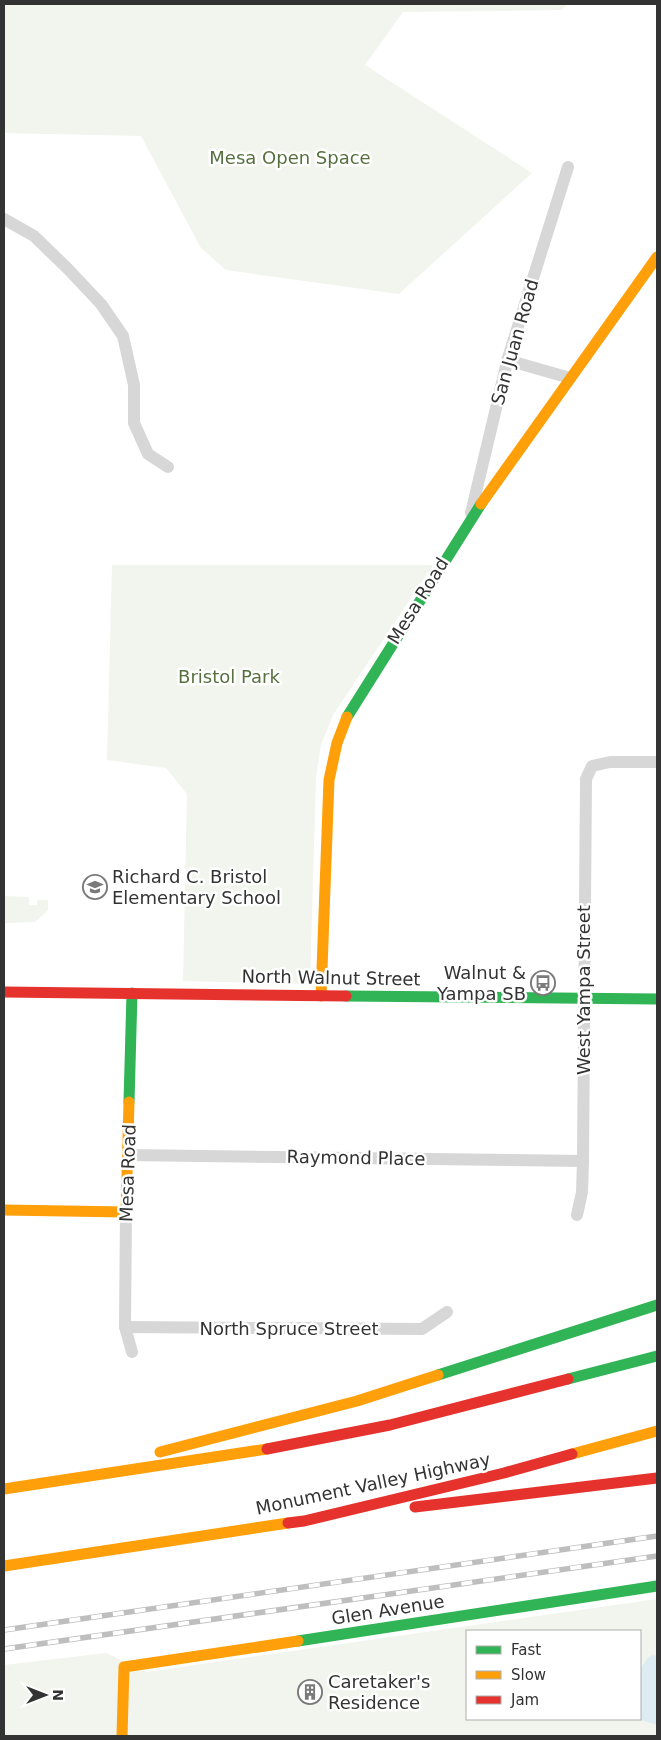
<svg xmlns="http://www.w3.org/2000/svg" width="661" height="1740" font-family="'DejaVu Sans',sans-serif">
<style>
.green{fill:#f1f5ed;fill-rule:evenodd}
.water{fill:#ddebf3}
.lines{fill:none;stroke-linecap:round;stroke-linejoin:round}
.street{stroke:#d7d7d7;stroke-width:12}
.fast{stroke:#30b455;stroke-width:11}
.slow{stroke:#ff9f0a;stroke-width:11}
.jam{stroke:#e5322d;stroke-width:11}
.rail-casing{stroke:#bebebe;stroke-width:5.5}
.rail{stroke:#fff;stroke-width:4;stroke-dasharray:11;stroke-linecap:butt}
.labels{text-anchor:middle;stroke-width:5;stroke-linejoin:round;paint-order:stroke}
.park-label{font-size:18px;fill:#56703f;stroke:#fff}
.street-label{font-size:18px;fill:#333;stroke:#fff}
.poi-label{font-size:18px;fill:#333;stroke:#fff;text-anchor:start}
</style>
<rect width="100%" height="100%" fill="#fff"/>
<g class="green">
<path d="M4,4H568L561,10L403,12L365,65L532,173L399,294L226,270L201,248L141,136L4,133Z"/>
<path d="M112,565H433L333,715L321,745L316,777L310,984L183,981L187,794L166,768L107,760Z"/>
<path d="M5,896L29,897V905H37V900H48V910L35,922L5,923Z"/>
<path d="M657,1599V1736H4V1665L106,1653L146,1672ZM467,1631H640V1719H467Z"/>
</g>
<path class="water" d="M652,1655L657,1656V1725L638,1719H640V1669L648,1658Z"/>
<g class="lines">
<g class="street">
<path d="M4,219L34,236L68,269L101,304L123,336L134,385V423L148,454L168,467"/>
<path d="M507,360L570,378"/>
<path d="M471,513L508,358L568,167"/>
<path d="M128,1155L583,1161"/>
<path d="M126,1212L125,1327L132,1352"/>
<path d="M577,1215L582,1192L583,1161L586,779L592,766L610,762H657"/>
<path d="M125,1327L422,1329L447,1312"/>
</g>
<g class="fast">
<path d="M347,717L481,504"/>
<path d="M346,996L657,999"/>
<path d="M129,1102L132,993"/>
<path d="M438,1375L657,1305"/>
<path d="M568,1379L657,1356"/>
<path d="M298,1641L657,1586"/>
</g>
<g class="slow">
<path d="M481,504L657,257"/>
<path d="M321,996L329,780L337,743L347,717"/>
<path d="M4,1210L126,1212L129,1102"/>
<path d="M160,1452L357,1401L438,1375"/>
<path d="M572,1454L657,1431"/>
<path d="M4,1489L267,1449"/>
<path d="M4,1566L288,1523"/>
<path d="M122,1736L124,1667L298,1641"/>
</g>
<g class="jam">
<path d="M4,992L346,996"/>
<path d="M267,1449L390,1425L568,1379"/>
<path d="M415,1507L657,1478"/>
<path d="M288,1523L304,1521L504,1473L572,1454"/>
</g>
<defs>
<g id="rail">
<path d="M4,1630L657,1536"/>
<path d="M4,1649L657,1556"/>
</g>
</defs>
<use href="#rail" class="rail-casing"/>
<use href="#rail" class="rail"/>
</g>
<defs>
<symbol id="school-ring" viewBox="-11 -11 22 22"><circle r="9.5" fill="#fff" stroke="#7a7a7a" stroke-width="1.5"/><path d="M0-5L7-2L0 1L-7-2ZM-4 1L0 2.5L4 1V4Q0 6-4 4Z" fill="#7a7a7a"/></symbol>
<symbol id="bus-ring" viewBox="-11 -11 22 22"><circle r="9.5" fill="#fff" stroke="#7a7a7a" stroke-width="1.5"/><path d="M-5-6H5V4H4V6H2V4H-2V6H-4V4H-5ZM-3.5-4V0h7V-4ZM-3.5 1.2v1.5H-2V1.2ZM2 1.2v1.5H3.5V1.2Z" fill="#7a7a7a"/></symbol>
<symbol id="building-ring" viewBox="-11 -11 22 22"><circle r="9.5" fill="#fff" stroke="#7a7a7a" stroke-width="1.5"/><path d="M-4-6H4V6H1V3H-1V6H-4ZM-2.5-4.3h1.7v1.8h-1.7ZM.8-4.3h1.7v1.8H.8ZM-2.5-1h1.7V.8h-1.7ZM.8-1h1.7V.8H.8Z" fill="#7a7a7a"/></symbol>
</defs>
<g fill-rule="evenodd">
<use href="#school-ring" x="81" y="873" width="28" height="28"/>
<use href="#bus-ring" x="529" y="969" width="28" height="28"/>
<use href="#building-ring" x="296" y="1678" width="28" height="28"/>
</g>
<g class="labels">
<g class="park-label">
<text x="290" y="164">Mesa Open Space</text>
<text x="229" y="683">Bristol Park</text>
</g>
<g class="street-label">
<text transform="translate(515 342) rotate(-74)" y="6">San Juan Road</text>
<text transform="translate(418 601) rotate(-58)" y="6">Mesa Road</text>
<text transform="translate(331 978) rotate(1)" y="6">North Walnut Street</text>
<text transform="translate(584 990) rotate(-90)" y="6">West Yampa Street</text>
<text transform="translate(356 1158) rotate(1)" y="6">Raymond Place</text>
<text transform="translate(128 1173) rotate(-88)" y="6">Mesa Road</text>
<text x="289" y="1335">North Spruce Street</text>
<text transform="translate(373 1484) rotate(-12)" y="6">Monument Valley Highway</text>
<text transform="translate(388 1610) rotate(-9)" y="6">Glen Avenue</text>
</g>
<g class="poi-label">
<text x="112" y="883">Richard C. Bristol<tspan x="112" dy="21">Elementary School</tspan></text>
<text x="526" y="979" text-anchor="end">Walnut &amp;<tspan x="526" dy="21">Yampa SB</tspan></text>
<text x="328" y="1688">Caretaker's<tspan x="328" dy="21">Residence</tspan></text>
</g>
</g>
<rect width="661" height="1740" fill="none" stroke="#333333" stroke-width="10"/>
<rect x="466" y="1630" width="175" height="90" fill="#ffffff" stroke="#adadad"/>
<rect x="476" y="1646" width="25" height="8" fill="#30b455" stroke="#adadad"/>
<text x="511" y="1655" font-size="15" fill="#333333">Fast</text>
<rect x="476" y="1671" width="25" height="8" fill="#ff9f0a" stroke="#adadad"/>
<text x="511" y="1680" font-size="15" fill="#333333">Slow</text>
<rect x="476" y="1696" width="25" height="8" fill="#e5322d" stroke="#adadad"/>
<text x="511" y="1705" font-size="15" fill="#333333">Jam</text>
<g transform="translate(45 1695) rotate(90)" stroke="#ffffff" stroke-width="4" paint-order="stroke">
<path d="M0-4L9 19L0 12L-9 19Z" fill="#333333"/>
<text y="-8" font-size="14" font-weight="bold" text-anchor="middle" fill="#333333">N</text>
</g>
</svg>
